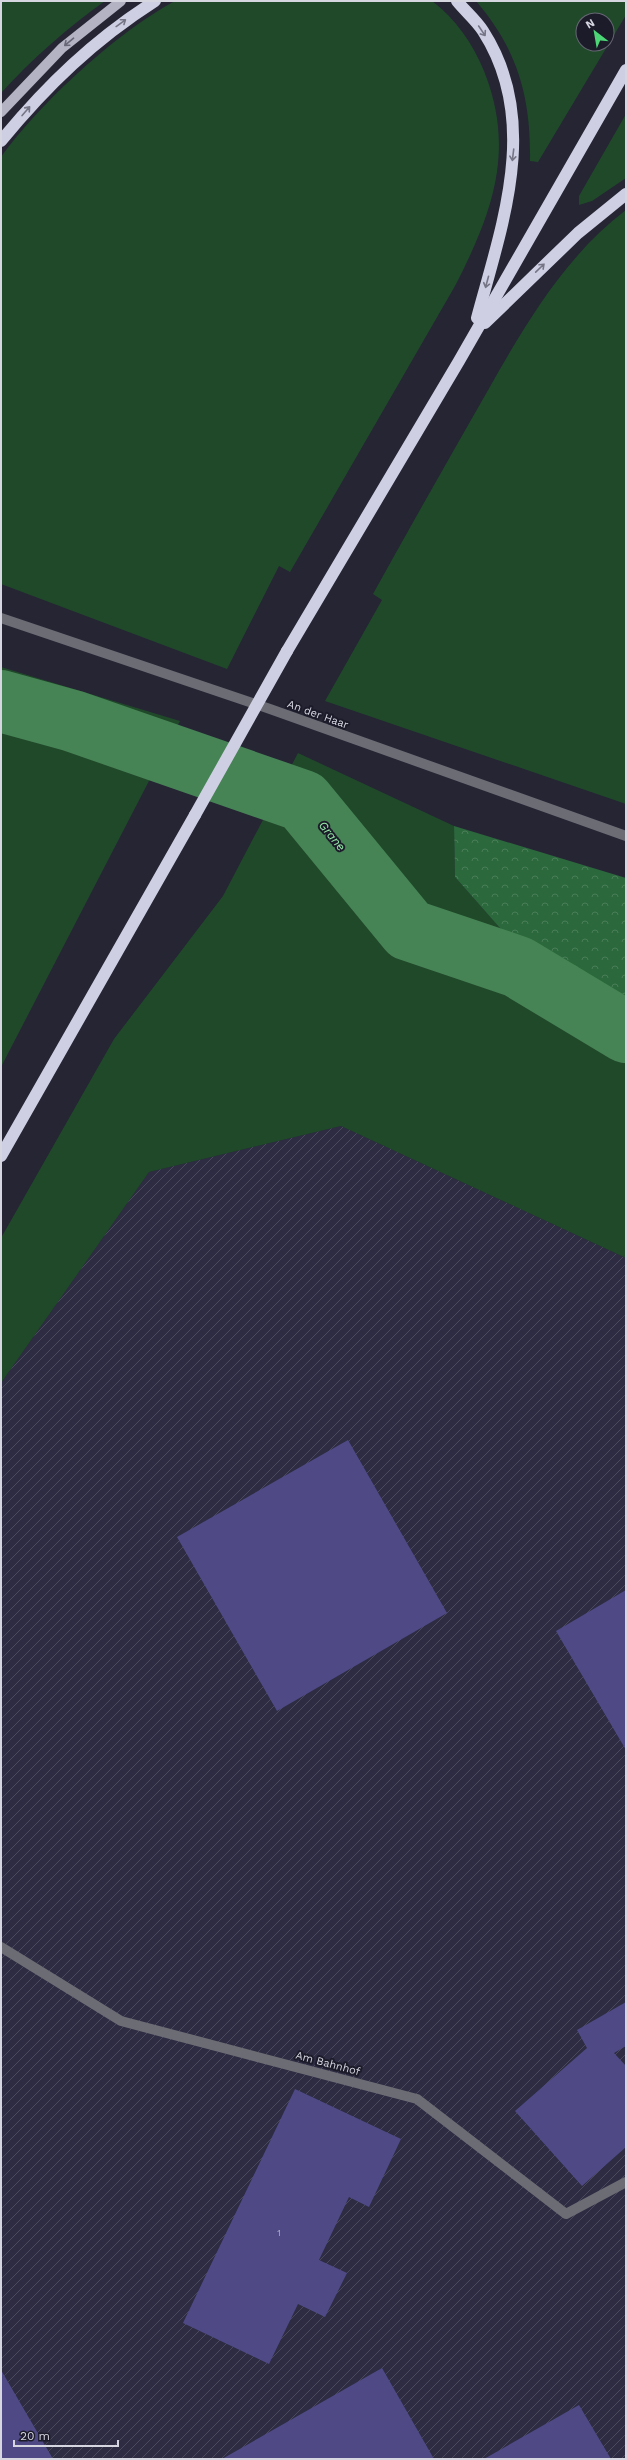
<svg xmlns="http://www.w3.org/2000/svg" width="627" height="2460" font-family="'Work Sans',sans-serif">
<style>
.industrial{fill:url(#industrial-furrows)}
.grass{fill:#20492a;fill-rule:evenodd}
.forest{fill:url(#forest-crowns)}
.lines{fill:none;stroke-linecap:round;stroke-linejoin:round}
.river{stroke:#478455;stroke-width:62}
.building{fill:#4f4a86}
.minor{stroke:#6c6c75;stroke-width:10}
.major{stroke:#b3b3c4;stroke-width:10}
.highway{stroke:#cecfe3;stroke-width:12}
.highway-bridge{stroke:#cecfe3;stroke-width:12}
.oneway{stroke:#757586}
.oneway2{stroke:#686777}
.labels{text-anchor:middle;stroke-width:4;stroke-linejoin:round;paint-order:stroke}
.number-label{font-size:9px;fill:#b4b3ca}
.street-label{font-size:11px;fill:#d6d6e1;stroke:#1c1b2a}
.water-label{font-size:12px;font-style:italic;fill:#93e9a6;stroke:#1c1b2a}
</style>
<defs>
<pattern id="industrial-furrows" width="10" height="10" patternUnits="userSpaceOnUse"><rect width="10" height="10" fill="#2d2c42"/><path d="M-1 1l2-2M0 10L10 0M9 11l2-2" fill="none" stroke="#4b4a5d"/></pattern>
<pattern id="forest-crowns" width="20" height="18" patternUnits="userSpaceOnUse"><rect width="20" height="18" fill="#2b683b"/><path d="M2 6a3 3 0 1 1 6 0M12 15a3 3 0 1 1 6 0" fill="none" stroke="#497d57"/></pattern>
</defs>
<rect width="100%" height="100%" fill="#252534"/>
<path class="industrial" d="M341,1126L626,1258V2459H1V1383L149,1172Z"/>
<g class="grass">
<path d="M1,1H105C67,28 32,59 1,93Z"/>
<path d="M175,1H432C456,19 473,44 484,71C516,151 492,214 455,286L290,572L279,566L227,669L1,584V157C40,103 117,32 175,1Z"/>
<path d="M476,1H626V15L538,162L530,161C531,98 518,50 476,1ZM583,20H607V44H583Z"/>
<path d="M626,114V178L592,201L579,205V196Z"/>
<path d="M626,210V804L325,701L382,600L373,594C405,536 438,478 471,420C514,345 556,263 626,210Z"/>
<path d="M1,667L180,721L1,1067Z"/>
<path d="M298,753L454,826L455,877L529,961L626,1036V1258L341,1126L149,1172L1,1383V1238L114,1039L223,896Z"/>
</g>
<path class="forest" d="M454,826L626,878V1036L529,961L455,877Z"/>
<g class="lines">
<path class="river" d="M1,701L73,721L303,801L409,930L518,967L626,1032"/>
</g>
<g class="building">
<path d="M348,1440L447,1613L277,1711L177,1537Z"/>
<path d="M626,1590V1750L556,1631Z"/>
<path d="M626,2002V2046L614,2053L626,2066V2147L582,2186L515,2111L587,2048L577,2030Z"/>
<path d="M295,2089L401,2139L369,2207L349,2197L319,2260L347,2273L325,2317L298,2304L269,2364L183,2323Z"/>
<path d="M382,2368L434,2459H222Z"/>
<path d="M1,2370L53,2459H1Z"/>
<path d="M579,2405L611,2459H484Z"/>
</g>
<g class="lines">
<g class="minor">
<path d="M1,618L270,709L626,836"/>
<path d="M1,1947L121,2021L417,2099L566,2214L626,2182"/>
</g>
<path class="major" d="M1,112L62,48L121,1"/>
<g class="highway">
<path d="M457,1C465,11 476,20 483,31C541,121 502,225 477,318"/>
<path d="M1,141C47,85 94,40 155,1"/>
<path d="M485,323L578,233L626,194"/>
<path d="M287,651L459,361L626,70"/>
<path d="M1,1156L195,815"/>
</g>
<path class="highway-bridge" d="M195,815L287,651"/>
</g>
<defs><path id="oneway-shaft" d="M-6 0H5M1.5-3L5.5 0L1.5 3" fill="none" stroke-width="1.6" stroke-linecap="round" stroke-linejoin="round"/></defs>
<g class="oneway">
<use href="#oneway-shaft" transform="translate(121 23) rotate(-36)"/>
<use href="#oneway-shaft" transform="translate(482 31) rotate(56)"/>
<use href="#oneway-shaft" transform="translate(26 111) rotate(-49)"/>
<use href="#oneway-shaft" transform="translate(513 155) rotate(97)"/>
<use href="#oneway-shaft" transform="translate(540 268) rotate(-44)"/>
<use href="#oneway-shaft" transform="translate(487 282) rotate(105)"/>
</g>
<use class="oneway2" href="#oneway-shaft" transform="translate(69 42) rotate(140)"/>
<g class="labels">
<g class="number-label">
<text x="279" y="2236">1</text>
</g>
<g class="street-label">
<text transform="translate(318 714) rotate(20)" y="4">An der Haar</text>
<text transform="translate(328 2063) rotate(15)" y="4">Am Bahnhof</text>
</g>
<g class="water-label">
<text transform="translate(332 836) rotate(51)" y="4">Grane</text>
</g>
</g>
<rect width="627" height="2460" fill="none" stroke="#d6d6e1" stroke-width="4"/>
<g transform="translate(595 32) rotate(329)"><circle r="19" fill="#1c1b2a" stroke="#666673"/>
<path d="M0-3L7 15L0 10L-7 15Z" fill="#4dd676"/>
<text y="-6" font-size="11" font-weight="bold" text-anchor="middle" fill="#d6d6e1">N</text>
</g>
<path d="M14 2440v6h104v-6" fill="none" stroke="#d6d6e1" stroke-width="2"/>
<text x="20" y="2440" font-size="12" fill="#d6d6e1" stroke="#1c1b2a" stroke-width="3" paint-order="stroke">20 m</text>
</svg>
